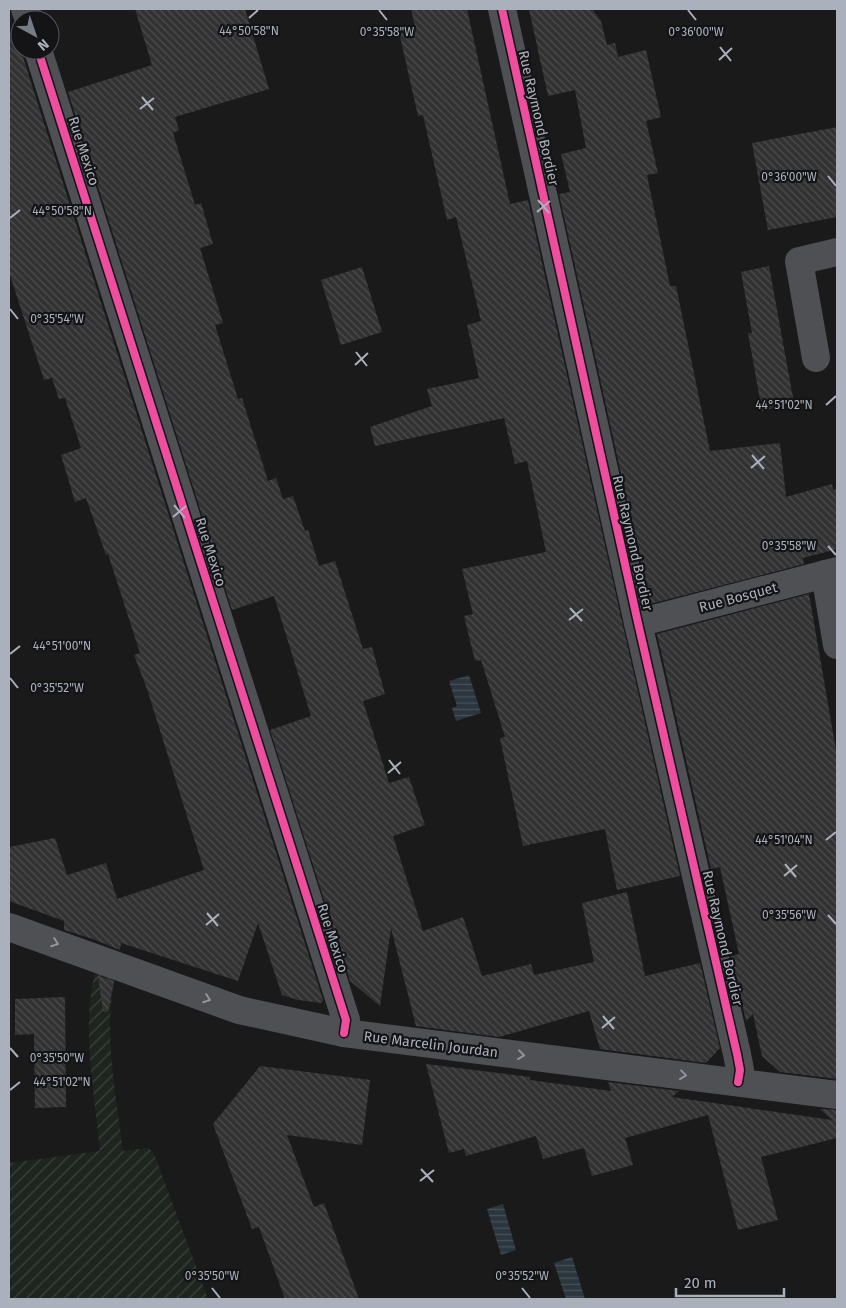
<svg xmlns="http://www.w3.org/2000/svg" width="846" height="1308" font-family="'Fira Sans',sans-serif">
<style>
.garden{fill:url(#garden-furrows)}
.water{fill:url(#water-rules)}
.building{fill:url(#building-back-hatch)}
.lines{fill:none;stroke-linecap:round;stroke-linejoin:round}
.minor{stroke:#4e5054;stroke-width:28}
.cycleway-casing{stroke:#141417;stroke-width:11}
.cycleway{stroke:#ef4d9e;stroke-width:8}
.oneway{stroke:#8f949d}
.ticks{fill:none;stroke:#abb1bc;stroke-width:2}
.labels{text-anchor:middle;stroke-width:4.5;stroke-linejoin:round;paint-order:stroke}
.street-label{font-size:14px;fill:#abb1bc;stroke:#141417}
.ticks-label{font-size:12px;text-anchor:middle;fill:#abb1bc;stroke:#141417;stroke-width:4.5;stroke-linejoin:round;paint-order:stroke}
</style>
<defs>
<pattern id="garden-furrows" width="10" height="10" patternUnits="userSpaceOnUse" patternTransform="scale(1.25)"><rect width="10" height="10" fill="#1e251f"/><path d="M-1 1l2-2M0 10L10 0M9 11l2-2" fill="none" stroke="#3c423e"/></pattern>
<pattern id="water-rules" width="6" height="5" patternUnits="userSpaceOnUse" patternTransform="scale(1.25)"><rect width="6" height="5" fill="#2c363e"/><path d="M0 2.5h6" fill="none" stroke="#485158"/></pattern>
<pattern id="building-back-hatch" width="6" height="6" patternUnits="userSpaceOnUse" patternTransform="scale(1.25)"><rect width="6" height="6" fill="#323233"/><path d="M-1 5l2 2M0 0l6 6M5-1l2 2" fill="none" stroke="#4d4d4f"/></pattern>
</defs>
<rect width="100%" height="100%" fill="#1a1a1b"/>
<path class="garden" d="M95,971L115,977C103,1035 116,1094 123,1151L147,1148L153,1151L208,1299H9V1163L100,1151C96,1108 88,1064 89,1020C89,1003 92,987 95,971Z"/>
<g class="water">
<path d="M469,675L481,713L456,721L452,708L457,706L449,681Z"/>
<path d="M503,1204L516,1250L501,1255L487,1209Z"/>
<path d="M572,1257L585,1299H566L554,1263Z"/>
</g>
<g class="building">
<path d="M135,9H245L269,89L175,117L179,130L173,133L195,205L201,203L213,244L200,248L223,323L215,325L238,399L242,398L268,481L276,478L283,499L293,496L305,531L308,530L319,566L335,561L363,649L372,647L385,694L363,701L389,783L409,777L425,825L393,836L423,931L463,917L482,976L531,964L534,975L594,962L582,903L627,892L645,976L700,963L720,1048L706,1063L600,1049L589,1011L499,1037L416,1026L391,928L380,1006L350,981L270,730L311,716L274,596L232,610L68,92L152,65Z"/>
<path d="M411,9H467L510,204L528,200L623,626L680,876L617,890L605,829L523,846L500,738L505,737L481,660L475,661L464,616L473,614L462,569L546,552L527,461L515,464L504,418L375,446L370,427L432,406L427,389L479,378L467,325L481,321L456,217L447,220L423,115L418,116L399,32L415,27Z"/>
<path d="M529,9H592L601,21L607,45L615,43L618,57L646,50L661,117L646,121L658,173L647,175L670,286H676L710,451L780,443L786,497L832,484L833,490L837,489V549L803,558L804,564L650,604L559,194L570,192L561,154L586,148L575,90L548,96Z"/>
<path d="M15,32L323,1000L321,1003L298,1000L282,995L258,923L238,981L121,943L120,950L93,939L64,930V921L9,901V847L55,838L67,875L106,863L117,899L204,870L147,689L134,655L140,653L108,554L106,555L86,498L75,502L61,455L81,448L65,398L59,399L52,378L44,380L9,272V33Z"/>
<path d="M837,127V217L768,230L752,143Z"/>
<path d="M769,266L794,403L762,411L748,333H752L741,272Z"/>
<path d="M362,267L382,332L341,345L321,280Z"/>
<path d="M809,594L837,756V1079L780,1072L762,1056L753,1014L746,1021L731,956L739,954L720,867L711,869L657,634Z"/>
<path d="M98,976L114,981L108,1012L103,1011Z"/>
<path d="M65,997L66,1107L35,1108L34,1034L15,1035V999Z"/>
<path d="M426,1064L530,1077V1080L611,1091L608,1082L679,1091L672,1097L832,1120L820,1109L837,1110V1138L761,1157L778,1220L738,1230L708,1115L625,1138L633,1165L592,1176L584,1148L543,1159L536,1136L466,1156L464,1149L449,1153Z"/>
<path d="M260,1066L370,1080L362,1145L287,1135L314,1207L324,1203L359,1299H285L259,1227L252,1229L213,1124Z"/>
</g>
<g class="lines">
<g class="minor">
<path d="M25,9L29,20"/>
<path d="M502,9L638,623L737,1054L740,1070L738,1082"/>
<path d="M38,50L346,1020L344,1033"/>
<path d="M816,358L799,261L837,252"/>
<path d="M825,574L837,645"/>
<path d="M638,623L837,571"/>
<path d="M9,927L239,1010L344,1033L837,1095"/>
</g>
<defs>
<g id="cycleway">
<path d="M502,9L638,623L737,1054L740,1070L738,1082"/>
<path d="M38,50L346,1020L344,1033"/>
</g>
</defs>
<use href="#cycleway" class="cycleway-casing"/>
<use href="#cycleway" class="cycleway"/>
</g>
<defs><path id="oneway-chevron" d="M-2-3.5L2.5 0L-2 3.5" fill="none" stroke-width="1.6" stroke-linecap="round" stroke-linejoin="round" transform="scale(1.25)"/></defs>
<g class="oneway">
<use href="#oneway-chevron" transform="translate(55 943) rotate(20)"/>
<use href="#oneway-chevron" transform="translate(207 999) rotate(20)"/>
<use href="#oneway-chevron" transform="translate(521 1055) rotate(7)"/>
<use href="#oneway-chevron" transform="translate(683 1075) rotate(7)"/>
</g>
<path class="ticks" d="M379,10L387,20M688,10L696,20M249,18L258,10M720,47L731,61M719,60L732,48M142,97L153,110M140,109L154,98M828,176L836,186M538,200L549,213M537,212L550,201M10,218L20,210M10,309L18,319M356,352L367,366M355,365L368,353M826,405L836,396M752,455L764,469M751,468L765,456M174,505L185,518M173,517L186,506M828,546L836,555M570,608L582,621M569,620L583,609M10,654L20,646M10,678L18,688M389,760L400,774M388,773L401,762M826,840L836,832M785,864L796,877M784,876L797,865M207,913L218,926M828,915L836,924M206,925L219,914M603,1016L614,1029M602,1028L615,1017M10,1048L18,1057M10,1090L20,1082M421,1169L433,1182M420,1181L434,1170M212,1288L220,1298M522,1288L530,1298"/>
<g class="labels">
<g class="street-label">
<text transform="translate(539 118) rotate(77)" y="5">Rue Raymond Bordier</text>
<text transform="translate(84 151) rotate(72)" y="5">Rue Mexico</text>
<text transform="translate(633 543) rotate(77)" y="5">Rue Raymond Bordier</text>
<text transform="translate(211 552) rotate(72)" y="5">Rue Mexico</text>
<text transform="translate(738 597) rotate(-15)" y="5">Rue Bosquet</text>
<text transform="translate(333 938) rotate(72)" y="5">Rue Mexico</text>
<text transform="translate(723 938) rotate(77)" y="5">Rue Raymond Bordier</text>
<text transform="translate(431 1044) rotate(7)" y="5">Rue Marcelin Jourdan</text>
</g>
</g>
<g class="ticks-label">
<text x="249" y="35">44°50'58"N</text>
<text x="387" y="36">0°35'58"W</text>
<text x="696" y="36">0°36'00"W</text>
<text x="789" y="181">0°36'00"W</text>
<text x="62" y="215">44°50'58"N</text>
<text x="57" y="323">0°35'54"W</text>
<text x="784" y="409">44°51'02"N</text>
<text x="789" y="550">0°35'58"W</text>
<text x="62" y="650">44°51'00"N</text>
<text x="57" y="692">0°35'52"W</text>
<text x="784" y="844">44°51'04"N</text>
<text x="789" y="919">0°35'56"W</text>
<text x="57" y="1062">0°35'50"W</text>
<text x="62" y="1086">44°51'02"N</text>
<text x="212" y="1280">0°35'50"W</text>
<text x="522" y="1280">0°35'52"W</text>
</g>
<rect width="846" height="1308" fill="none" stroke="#abb1bc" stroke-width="20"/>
<g transform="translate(35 35) rotate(140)"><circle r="24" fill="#141417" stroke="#505359"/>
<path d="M0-4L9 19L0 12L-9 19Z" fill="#787c84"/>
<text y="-8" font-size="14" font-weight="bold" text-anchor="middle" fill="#abb1bc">N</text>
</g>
<path d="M676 1288v8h108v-8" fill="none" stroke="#abb1bc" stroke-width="2.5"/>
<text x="684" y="1288" font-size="15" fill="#abb1bc" stroke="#141417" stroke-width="4" paint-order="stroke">20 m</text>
</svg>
